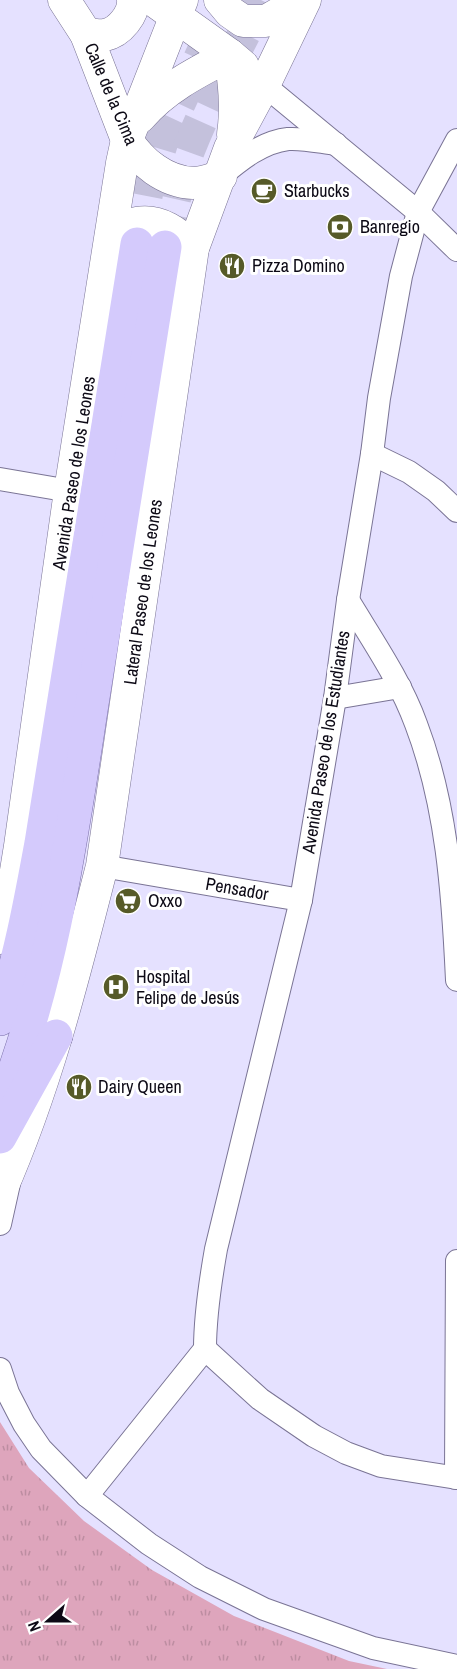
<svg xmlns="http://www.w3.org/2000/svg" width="457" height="1669" font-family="'Archivo Narrow',sans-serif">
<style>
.grass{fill:url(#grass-tufts)}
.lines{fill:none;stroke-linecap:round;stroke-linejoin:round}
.primary-tunnel{stroke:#c4c1dc;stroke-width:33;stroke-dasharray:33 16;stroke-linecap:butt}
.street-casing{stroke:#7a7495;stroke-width:24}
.secondary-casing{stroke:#7a7495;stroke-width:33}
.primary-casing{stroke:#7b70aa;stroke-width:34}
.street{stroke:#fff;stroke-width:22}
.secondary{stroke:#fff;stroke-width:32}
.primary{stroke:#d4cafc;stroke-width:33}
.labels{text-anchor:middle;stroke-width:6;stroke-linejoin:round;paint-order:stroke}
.street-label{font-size:18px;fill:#0c0915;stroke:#fff}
.poi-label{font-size:18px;fill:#0c0915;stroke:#fff;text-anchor:start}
</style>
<defs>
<pattern id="grass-tufts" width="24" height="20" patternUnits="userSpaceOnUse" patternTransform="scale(1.5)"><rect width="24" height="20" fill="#dea5bc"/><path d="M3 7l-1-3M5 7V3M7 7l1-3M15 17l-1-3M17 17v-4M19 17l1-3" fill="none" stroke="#bd8da1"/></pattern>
</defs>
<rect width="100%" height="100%" fill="#e5e1ff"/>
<path class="grass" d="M0,1422L29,1468L84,1521L152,1570L234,1616L349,1661L387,1669H0Z"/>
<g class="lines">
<g class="primary-tunnel">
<path d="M137,244L147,191L163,138L227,0"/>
<path d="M165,247C171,214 177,181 189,149C209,98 237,49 261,0"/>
</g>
<defs>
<g id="street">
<path d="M264,85L418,212L457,250"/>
<path d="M221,176C240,160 262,142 288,139C304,138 320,142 336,144"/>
<path d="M372,454L409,472L436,491L457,511"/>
<path d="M0,479L70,491"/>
<path d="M348,600C372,640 400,680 416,724C447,805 453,894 457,980"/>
<path d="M335,698L400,687"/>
<path d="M102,866L301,900"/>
<path d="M0,1224L10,1179"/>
<path d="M205,1349C205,1315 210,1283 216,1249L301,900L335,698L348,600L372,454L379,398L401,276L418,212L457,140"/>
<path d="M205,1349L260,1399L314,1436L346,1453L381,1466L457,1478"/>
<path d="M0,1369L8,1393L24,1424L41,1449L87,1496L149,1544L200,1577L264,1609L373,1648L457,1666"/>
<path d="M456,1478L457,1261"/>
<path d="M87,1496L205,1349"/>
</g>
<g id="secondary">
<path d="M64,0L86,34L127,140C141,162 165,182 193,183C203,183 212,179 221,176"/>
<path d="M153,0L230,55L243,66"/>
<path d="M220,0L230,12L243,21H266L285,10L295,0"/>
<path d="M86,34C92,34 99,36 105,35C120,32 134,14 133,0"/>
<path d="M140,117C165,88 197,72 230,55C234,82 237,107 233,134"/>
<path d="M111,236C119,231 127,224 137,223C160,219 178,233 193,248"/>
<path d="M0,938L15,877L20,846L70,491L122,163L127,140L182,0"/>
<path d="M0,1192C46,1088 74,976 102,866L193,248L230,148L264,85L305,0"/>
</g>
<g id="primary">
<path d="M0,1019C19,962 30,903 41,843L137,244"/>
<path d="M0,1109C52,980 71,841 92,704C116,551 141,399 165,247"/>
<path d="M0,1137L56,1036"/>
</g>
</defs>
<use href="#street" class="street-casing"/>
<use href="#secondary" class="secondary-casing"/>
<use href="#primary" class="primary-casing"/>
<use href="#street" class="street"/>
<use href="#secondary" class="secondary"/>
<use href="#primary" class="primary"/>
</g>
<defs>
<symbol id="cafe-disc" viewBox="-11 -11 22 22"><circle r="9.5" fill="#565a28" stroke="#fff"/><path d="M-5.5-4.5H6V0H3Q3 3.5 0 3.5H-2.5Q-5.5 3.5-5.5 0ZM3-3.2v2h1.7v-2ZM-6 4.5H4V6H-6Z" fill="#fff"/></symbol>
<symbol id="bank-disc" viewBox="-11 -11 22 22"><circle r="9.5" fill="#565a28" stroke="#fff"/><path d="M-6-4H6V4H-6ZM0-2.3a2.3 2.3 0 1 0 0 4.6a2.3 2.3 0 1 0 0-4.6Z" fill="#fff"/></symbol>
<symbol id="restaurant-disc" viewBox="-11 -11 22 22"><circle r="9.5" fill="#565a28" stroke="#fff"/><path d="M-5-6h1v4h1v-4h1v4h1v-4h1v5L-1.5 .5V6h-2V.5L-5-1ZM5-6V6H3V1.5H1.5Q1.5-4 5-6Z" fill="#fff"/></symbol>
<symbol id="supermarket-disc" viewBox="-11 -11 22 22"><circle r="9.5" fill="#565a28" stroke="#fff"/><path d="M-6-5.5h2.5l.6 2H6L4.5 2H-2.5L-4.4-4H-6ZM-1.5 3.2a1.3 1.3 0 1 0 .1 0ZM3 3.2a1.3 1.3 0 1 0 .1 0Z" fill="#fff"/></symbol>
<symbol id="hospital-disc" viewBox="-11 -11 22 22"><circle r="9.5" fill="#565a28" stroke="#fff"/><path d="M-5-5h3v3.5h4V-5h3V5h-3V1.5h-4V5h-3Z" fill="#fff"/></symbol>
</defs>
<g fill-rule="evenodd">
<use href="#cafe-disc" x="249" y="176" width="30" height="30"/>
<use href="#bank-disc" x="325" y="212" width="30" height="30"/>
<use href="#restaurant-disc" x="217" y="251" width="30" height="30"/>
<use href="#supermarket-disc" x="113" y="886" width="30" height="30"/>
<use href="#hospital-disc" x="101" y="972" width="30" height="30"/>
<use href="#restaurant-disc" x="64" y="1072" width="30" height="30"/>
</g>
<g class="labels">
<g class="street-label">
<text transform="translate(111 94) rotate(67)" y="6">Calle de la Cima</text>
<text transform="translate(74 473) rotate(-81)" y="6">Avenida Paseo de los Leones</text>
<text transform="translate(143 592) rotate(-82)" y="6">Lateral Paseo de los Leones</text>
<text transform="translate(326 742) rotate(-81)" y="6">Avenida Paseo de los Estudiantes</text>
<text transform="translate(237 889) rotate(10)" y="6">Pensador</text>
</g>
<g class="poi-label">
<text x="284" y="197">Starbucks</text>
<text x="360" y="233">Banregio</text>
<text x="252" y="272">Pizza Domino</text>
<text x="148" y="907">Oxxo</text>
<text x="136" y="983">Hospital<tspan x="136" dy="21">Felipe de Jesús</tspan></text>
<text x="98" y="1093">Dairy Queen</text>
</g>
</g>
<g transform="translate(48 1621) rotate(249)" stroke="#ffffff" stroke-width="4.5" paint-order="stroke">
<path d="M0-4.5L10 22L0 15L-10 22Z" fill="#0c0915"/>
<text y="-9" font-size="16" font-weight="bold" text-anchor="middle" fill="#0c0915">N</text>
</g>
</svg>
